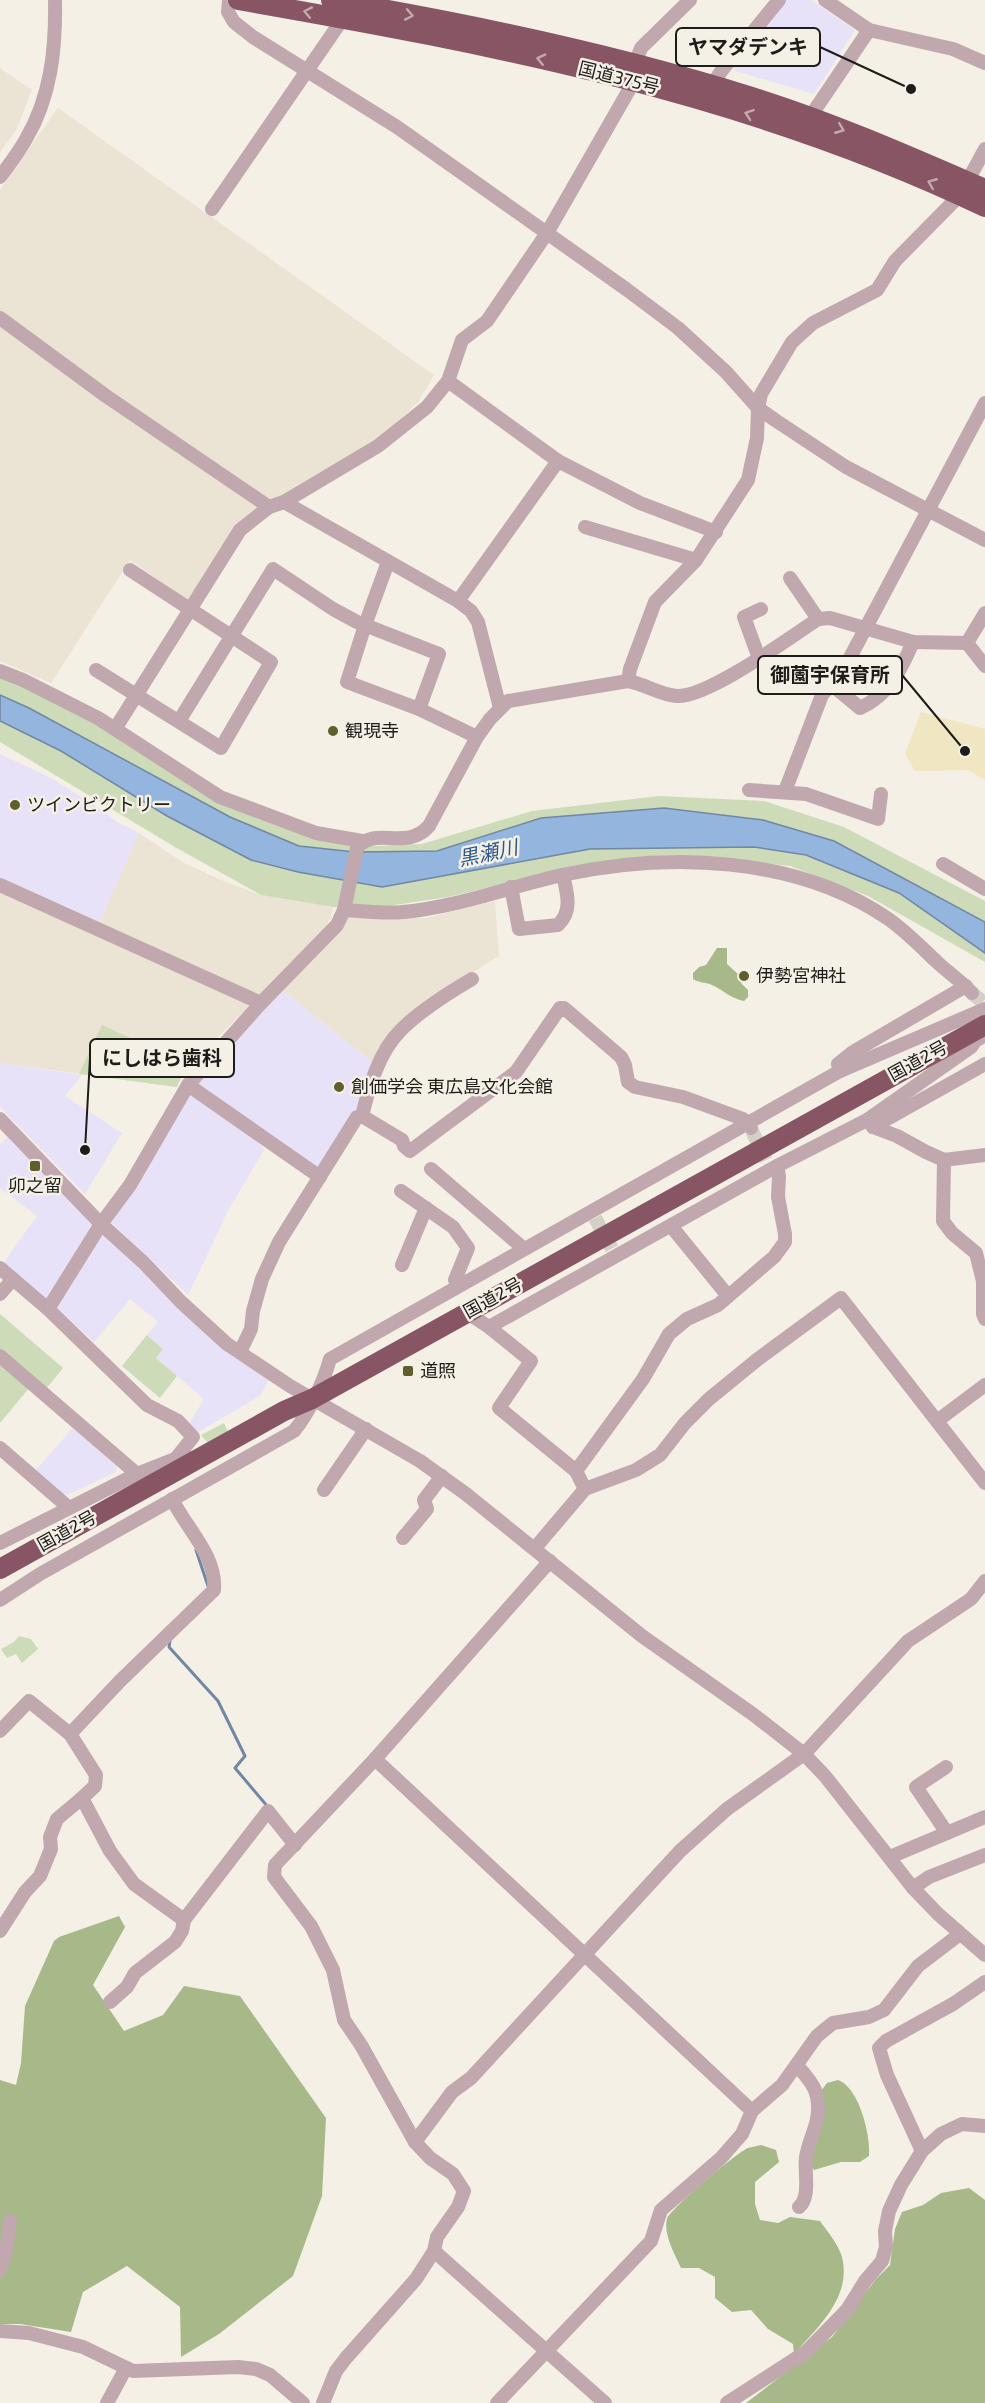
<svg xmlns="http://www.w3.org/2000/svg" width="985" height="2403" font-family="'Exo 2','Noto Sans JP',sans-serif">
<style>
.commercial{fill:#e7e2f8}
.built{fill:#ebe3d3}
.green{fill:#cedbb8}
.forest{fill:#a7b989}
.sand{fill:#f0e6c1}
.water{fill:#94b5de;stroke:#7187a3;stroke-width:1.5}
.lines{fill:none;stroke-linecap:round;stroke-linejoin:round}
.stream{stroke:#7187a3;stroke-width:3}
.minor-tunnel{stroke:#d4d0c7;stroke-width:14;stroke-dasharray:14 7;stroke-linecap:butt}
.minor{stroke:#c1a7ae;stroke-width:14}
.highway{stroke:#875564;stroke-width:20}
.oneway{stroke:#c3aaac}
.poi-dot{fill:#5e5f2c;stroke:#f4f0e6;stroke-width:2}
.labels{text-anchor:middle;stroke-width:5;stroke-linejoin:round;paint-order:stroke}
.street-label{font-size:18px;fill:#1e1c19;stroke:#f4f0e6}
.poi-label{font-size:18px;fill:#1e1c19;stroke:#f4f0e6;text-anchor:start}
.water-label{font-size:20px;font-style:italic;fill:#2c588c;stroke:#f4f0e6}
.leader{fill:none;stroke:#1e1c19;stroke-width:2}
.callout-dot{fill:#1e1c19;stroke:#f4f0e6;stroke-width:2}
.callout{fill:#f4f0e6;stroke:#1e1c19;stroke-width:2}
.callout-label{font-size:20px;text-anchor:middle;font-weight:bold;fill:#1e1c19}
</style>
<rect width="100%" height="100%" fill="#f4f0e6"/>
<g class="commercial">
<path d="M785,0H811L855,30L814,94L735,71L732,65Z"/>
<path d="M0,754L51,778L94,805L119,823L139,833L99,924L0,879Z"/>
<path d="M282,990L375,1064L361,1101L319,1171L195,1086Z"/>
<path d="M0,1063L82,1075L65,1096L122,1133L85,1194L0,1107Z"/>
<path d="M189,1092L255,1136L264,1150L229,1209L188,1295L110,1221L127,1199L165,1139Z"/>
<path d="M7,1137L92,1221L91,1232L50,1299L45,1300L2,1265L37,1216L0,1188V1145Z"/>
<path d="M103,1232L175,1305L229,1354L269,1380L260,1396L198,1432L189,1424L204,1399L156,1358L163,1348L147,1335L158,1322L130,1299L94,1342L56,1307Z"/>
<path d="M73,1428L117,1464L116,1472L67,1495L61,1494L34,1472Z"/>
</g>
<g class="built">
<path d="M0,68L32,90L17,129L0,152Z"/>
<path d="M58,108L434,375L418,402L388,431L240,528L192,603L130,560L51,683L0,661V190Z"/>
<path d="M139,833L184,863L226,882L261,895L333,907L330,919L324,930L260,995L99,924Z"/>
<path d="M0,892L247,1003L248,1007L184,1071L177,1087L0,1063Z"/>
<path d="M495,901L499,956L452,985L375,1064L282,990L342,929L349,913L392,918H426Z"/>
</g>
<g class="green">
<path d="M0,673L32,684L254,817L283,828L316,836L375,846L422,844L532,811L659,796L764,801L844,827L985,901V962L868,896L790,866L674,855L602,861L448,897L375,908L333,907L261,895L175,847L0,742Z"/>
<path d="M102,1025L163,1053L160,1061L184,1071L177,1087L79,1074Z"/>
<path d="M0,1314L63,1368L45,1390L0,1351Z"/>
<path d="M147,1335L163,1349L156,1358L177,1376L160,1398L122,1366Z"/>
<path d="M0,1362L30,1387L0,1423Z"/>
<path d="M224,1423L230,1436L218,1443L207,1442L201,1435Z"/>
<path d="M19,1636L31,1639L38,1649L22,1663L16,1654L7,1658L1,1649L14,1642Z"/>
</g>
<g class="forest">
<path d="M717,948H727V964L739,975L741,983L748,990V997L744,1001C732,999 723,990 712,985C705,982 699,983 693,979V973L699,967L706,965Z"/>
<path d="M119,1916L125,1927L93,1985L124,2031L163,2015L184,1986L240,1996L326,2118L322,2196L293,2276L219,2334L181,2357L180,2307L127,2266L83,2292L71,2332L20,2324H0V2080L16,2085L21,2063L25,2006L54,1941L59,1937Z"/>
<path d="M838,2080C859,2087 871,2136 869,2156L860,2162H841L814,2170L809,2163L821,2091L827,2083Z"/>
<path d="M761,2145L776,2150L779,2162L755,2182V2204L760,2220L778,2223L790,2217L820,2221C827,2231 839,2245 842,2257C852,2297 818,2327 794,2354L793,2344L768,2329L751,2310L732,2312L715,2298V2277L699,2268H681C675,2255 663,2234 667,2219C670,2209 736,2153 748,2148C752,2147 757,2146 761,2145Z"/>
<path d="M969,2188L985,2200V2403H746L832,2337L876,2279L890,2265L895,2229L902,2212L923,2205L941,2193Z"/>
</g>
<path class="sand" d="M921,712L985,729V780L968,770L915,771L905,754Z"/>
<path class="water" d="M0,695L29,708L230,817L299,846L355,852L437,851L541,818L664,808L763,820L834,841L985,922V953L899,893L806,855L754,847L590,849L382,887L298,872L251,860L167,816L61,751L0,721Z"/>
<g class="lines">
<g class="stream">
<path d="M196,1550L208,1586"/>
<path d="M170,1641L169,1647L218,1701L245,1756L235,1768L268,1807"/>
</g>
<g class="minor-tunnel">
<path d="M972,993L985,1004"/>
<path d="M752,1131L766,1160"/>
<path d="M595,1218L613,1251"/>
</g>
<g class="minor">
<path d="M229,0L228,12L234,22L253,37L397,127L626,289L678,328L726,372L758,408L775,420L846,467L985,540"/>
<path d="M825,0L869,30"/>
<path d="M635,64L641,48L690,0"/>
<path d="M712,85L722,70L779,0"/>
<path d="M810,117L869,30L953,49L985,63"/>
<path d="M0,177C9,165 19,152 26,139C51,97 56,48 55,0"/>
<path d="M212,209L346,14"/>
<path d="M0,318L106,396L269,507"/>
<path d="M448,381L558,461L640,503L716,532"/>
<path d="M284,502L458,601L471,611L478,622L500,708"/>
<path d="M585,527L696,560"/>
<path d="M388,562L365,625L347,682L419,709L477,737"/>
<path d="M790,578L818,619"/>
<path d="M458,601L558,461"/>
<path d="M967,643L985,666"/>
<path d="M759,658L744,617L761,609"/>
<path d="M96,670L221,748L271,662L130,570"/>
<path d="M0,671L23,680L98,718L220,797L316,833L362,841"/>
<path d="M628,681L630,669L655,602L696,560L748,480L757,438L758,408L761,394L792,342L813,323L877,290L895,261L960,195L985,149"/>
<path d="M831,684L860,708C889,695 901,670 913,642"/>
<path d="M179,721L273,569L333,609L357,622L439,654L419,709"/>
<path d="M115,729L240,530L269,507L284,502L378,446L427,407L448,381L462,340L487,321L547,233L629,90L632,79"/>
<path d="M749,790L806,794L878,819L881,794"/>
<path d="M785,791L822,695L845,667L985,403"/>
<path d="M943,864L985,889"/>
<path d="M0,885L261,1003"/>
<path d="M511,887L519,929L558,925C573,911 567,893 563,875"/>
<path d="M344,910C364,911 384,914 403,912C457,907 509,887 562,875C668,852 795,856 887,918C906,931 922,948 938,963C949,973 962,982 972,993"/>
<path d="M840,1071L838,1064L853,1052L966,986"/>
<path d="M188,1085L320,1177"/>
<path d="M362,1116C369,1087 379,1052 400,1031C417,1013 450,992 472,979"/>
<path d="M0,1119L101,1224L144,1263L181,1302L227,1344L290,1386L420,1461L466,1494L642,1636L754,1715L804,1754L825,1776L913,1888L938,1914L985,1955"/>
<path d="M867,1120L873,1127L897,1136L926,1152L944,1160L985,1155"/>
<path d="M873,1127L985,1064"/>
<path d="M944,1160L943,1221L952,1233L976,1253L983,1281V1314L985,1319"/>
<path d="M431,1169L523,1248"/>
<path d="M401,1191L453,1227L468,1248L455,1280"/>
<path d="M671,1226L728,1296"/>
<path d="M402,1265L426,1208"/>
<path d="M0,1268L48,1309L147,1405L178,1421L193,1437L177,1457"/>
<path d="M0,1294L13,1279"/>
<path d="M48,1309L101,1224L130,1185L188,1085L261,1003L337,925L344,910L357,848C375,825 406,852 429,826L477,737L490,719L508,701L628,681C645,684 660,695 677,696C707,698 791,637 818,619L830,618L913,642L967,643L985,613"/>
<path d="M466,1312L489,1327L777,1166L867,1120L971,1047L975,1041L985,1035"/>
<path d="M489,1327L531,1361L499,1408L576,1471"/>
<path d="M240,1352L251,1329L253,1311L262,1279L279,1242L357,1117L362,1116L402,1140L404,1146L410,1151L516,1072L560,1008H564L621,1057L625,1065L628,1082L635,1087L683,1097L743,1119L748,1123L751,1128"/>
<path d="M0,1356L137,1474"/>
<path d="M937,1421L985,1385"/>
<path d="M0,1448L68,1507"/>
<path d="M585,1489L576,1471L643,1379L669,1334L687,1319L718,1305L774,1257L785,1242V1234L778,1197L779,1176L777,1166"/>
<path d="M324,1490L366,1429"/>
<path d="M403,1538L427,1509L424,1500L442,1476"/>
<path d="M0,1543L137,1474L185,1455"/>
<path d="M535,1548L585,1489L636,1470L660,1455L685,1423L709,1399L758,1359L841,1298L985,1483"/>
<path d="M0,1600L40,1574L294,1431C309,1413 324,1381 330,1359L840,1071L985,1009"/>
<path d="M0,1731L29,1701L70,1734L96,1775L95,1786L82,1798L110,1851L134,1884L184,1920L268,1811L295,1845"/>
<path d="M70,1734L120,1681L214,1590C217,1556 186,1528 172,1499"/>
<path d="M375,1759L752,2111"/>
<path d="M946,1767L916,1787L947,1833"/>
<path d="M890,1857L985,1817"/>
<path d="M913,1888L929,1877L985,1855"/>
<path d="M0,1931L25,1892L40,1876L51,1849L50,1837L57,1819L82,1798"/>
<path d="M110,2002L127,1987L135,1973L175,1942L182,1931L184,1920"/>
<path d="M797,2065C805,2075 815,2085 817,2097C822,2121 809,2137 806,2157C804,2172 811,2197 799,2207"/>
<path d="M415,2142L452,2092L471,2078L680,1851L727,1809L804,1754L908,1641L971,1599L985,1581"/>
<path d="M922,2151L887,2075L879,2048L886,2041L953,2004L985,1982"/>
<path d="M434,2251L605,2403"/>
<path d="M0,2270L6,2251L10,2221"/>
<path d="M0,2331L29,2333L83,2347L133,2371L238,2367L256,2369L270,2375L303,2403"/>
<path d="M107,2403L126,2368"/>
<path d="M323,2403L336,2371L346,2358L416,2279L434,2251L437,2237L458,2207L464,2191L453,2174L430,2158L415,2142L361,2045L344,2020L333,1970L311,1926L274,1877L275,1865L375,1759L550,1561"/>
<path d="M497,2403L651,2241L661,2210L721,2158L742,2134L752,2111L782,2085L817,2036L833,2023L869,2017L884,2010L918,1966L960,1934"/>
<path d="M727,2403L806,2352L847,2310L865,2281L882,2261L886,2247L885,2231L889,2211L901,2185L922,2151L941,2134L962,2124L985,2126"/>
</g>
<g class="highway">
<path d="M238,0C496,45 747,93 985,207"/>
<path d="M331,0C473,24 615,54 752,97C832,122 909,156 985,189"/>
<path d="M0,1569L284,1411L312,1399L985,1025"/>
</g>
</g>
<defs><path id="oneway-chevron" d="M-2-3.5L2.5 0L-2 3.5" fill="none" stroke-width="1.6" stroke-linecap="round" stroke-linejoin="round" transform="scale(1.5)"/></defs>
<g class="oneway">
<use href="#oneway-chevron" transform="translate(308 12) rotate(-169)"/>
<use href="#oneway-chevron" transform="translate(409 15) rotate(11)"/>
<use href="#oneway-chevron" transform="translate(541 59) rotate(-167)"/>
<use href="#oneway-chevron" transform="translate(749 114) rotate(-161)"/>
<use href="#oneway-chevron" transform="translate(840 129) rotate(22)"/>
<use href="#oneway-chevron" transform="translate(932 183) rotate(-158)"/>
</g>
<g class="poi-dot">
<circle cx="333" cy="731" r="6"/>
<circle cx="15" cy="805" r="6"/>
<circle cx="744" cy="976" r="6"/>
<circle cx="339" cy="1087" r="6"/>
<rect x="29" y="1160" width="12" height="12" rx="3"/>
<rect x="402" y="1365" width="12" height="12" rx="3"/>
</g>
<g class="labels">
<g class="street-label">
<text transform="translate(619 78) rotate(14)" y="6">国道375号</text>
<text transform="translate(918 1061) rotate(-29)" y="6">国道2号</text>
<text transform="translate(493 1298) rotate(-29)" y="6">国道2号</text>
<text transform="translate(67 1531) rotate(-29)" y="6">国道2号</text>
</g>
<g class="poi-label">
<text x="345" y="737">観現寺</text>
<text x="27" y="811">ツインビクトリー</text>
<text x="756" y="982">伊勢宮神社</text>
<text x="351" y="1093">創価学会 東広島文化会館</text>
<text x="35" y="1192" text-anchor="middle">卯之留</text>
<text x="420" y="1377">道照</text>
</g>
<g class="water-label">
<text transform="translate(488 853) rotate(-12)" y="7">黒瀬川</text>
</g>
</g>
<path class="leader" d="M911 89L820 47M965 751L902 675M85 1150L90 1058"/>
<g class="callout-dot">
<circle cx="911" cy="89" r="6"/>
<circle cx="965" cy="751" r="6"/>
<circle cx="85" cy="1150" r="6"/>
</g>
<g class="callout">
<rect x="676" y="28" width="144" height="38" rx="6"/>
<rect x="758" y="656" width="144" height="38" rx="6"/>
<rect x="90" y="1039" width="144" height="38" rx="6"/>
</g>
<g class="callout-label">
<text x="748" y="54">ヤマダデンキ</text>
<text x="830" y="682">御薗宇保育所</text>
<text x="162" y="1065">にしはら歯科</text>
</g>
</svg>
